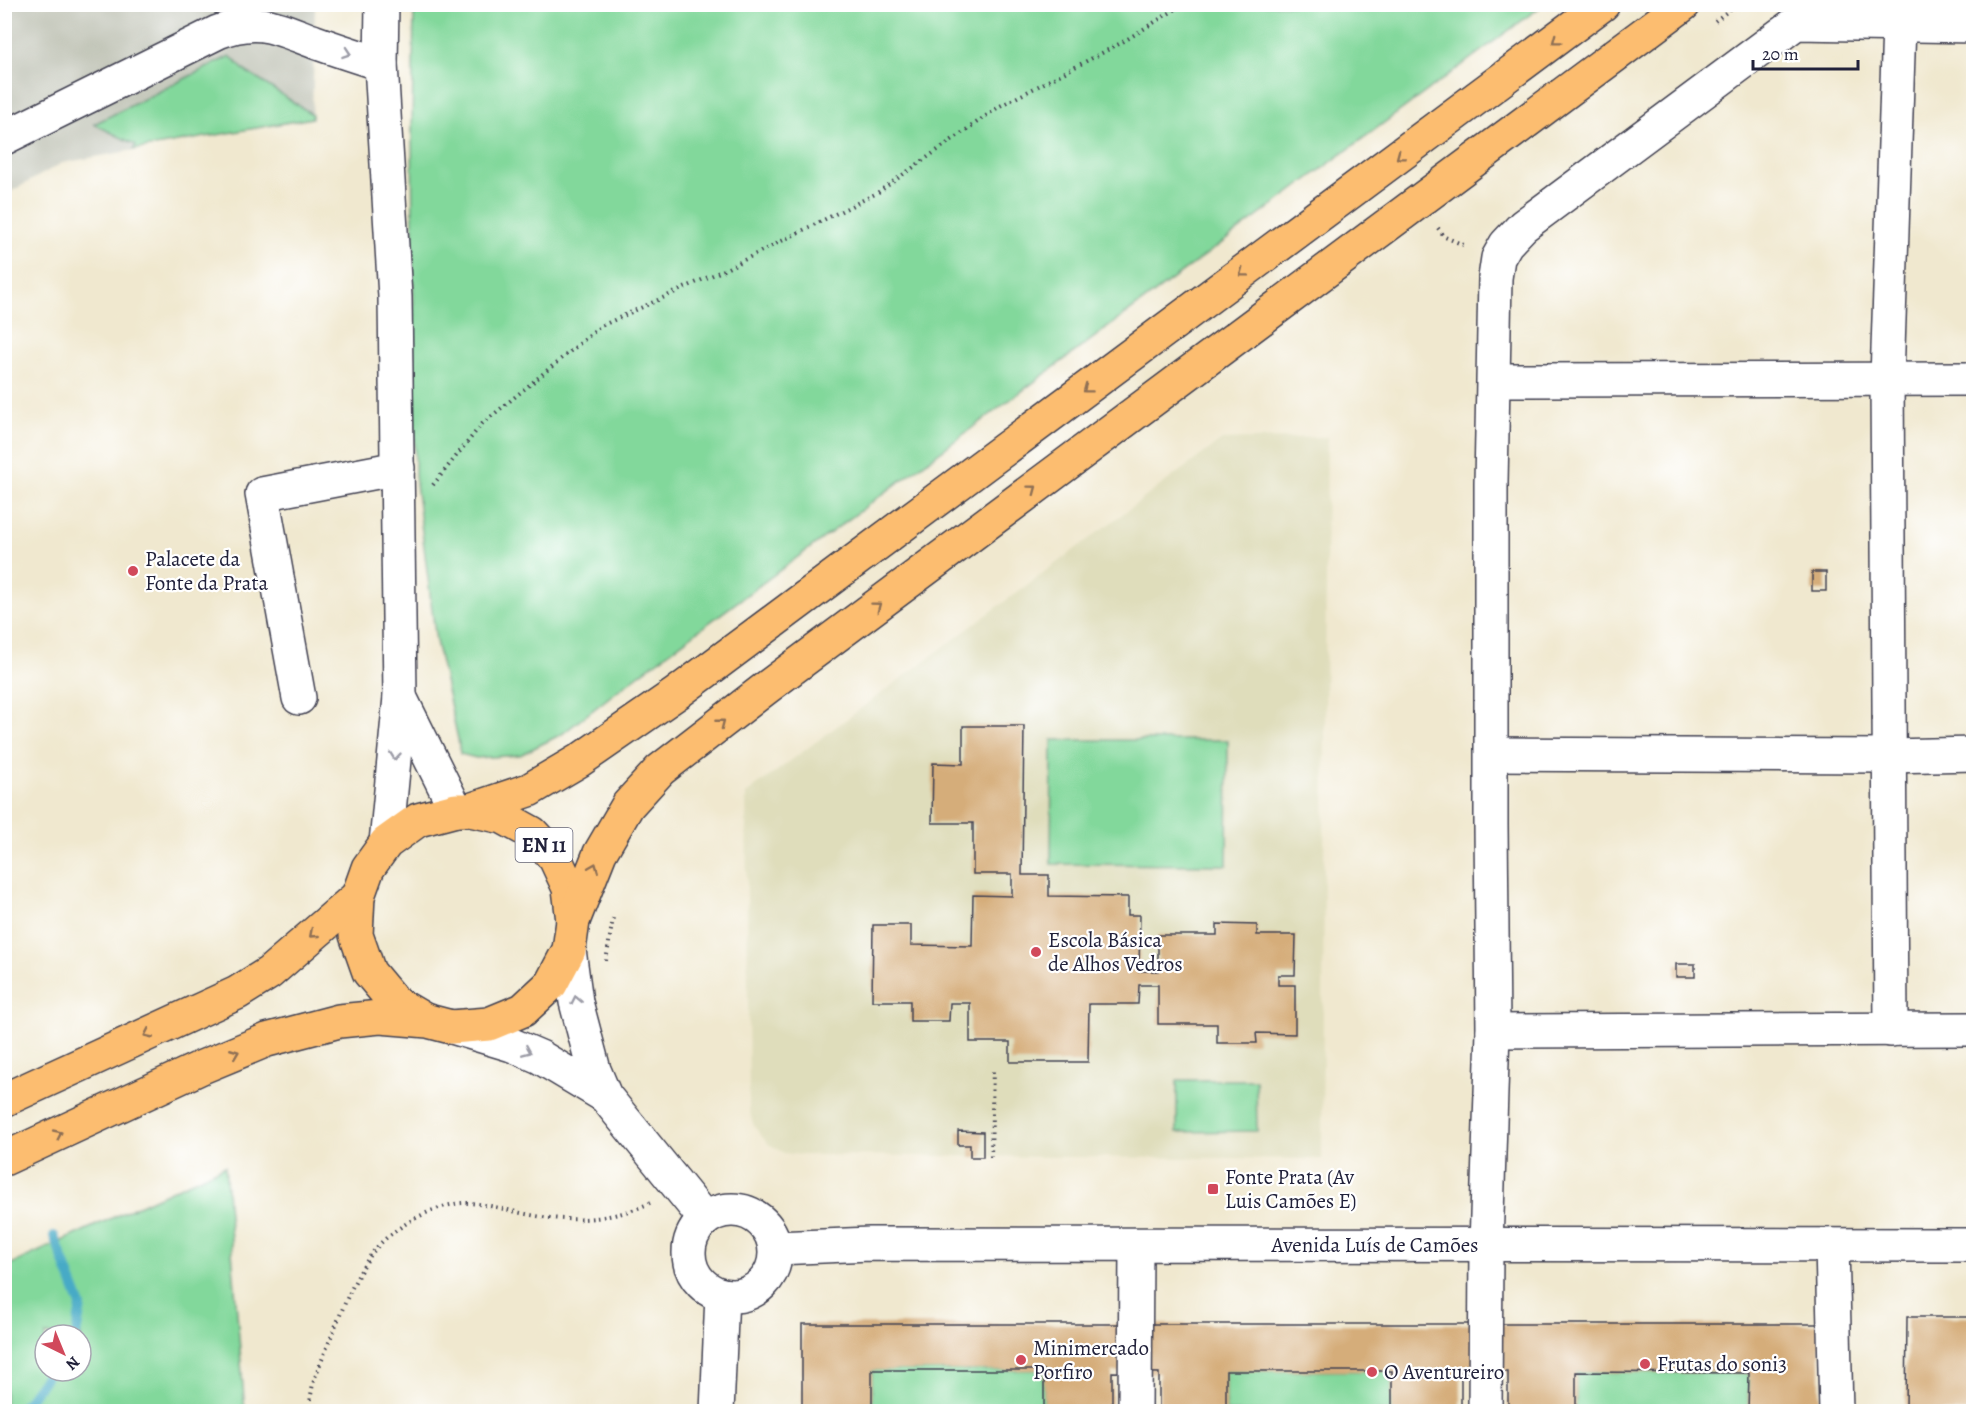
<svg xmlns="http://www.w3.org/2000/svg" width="1978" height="1416" font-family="Alegreya,serif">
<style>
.built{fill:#dfddbb}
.industrial{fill:#c3c6b9}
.green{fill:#82d89b;stroke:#527d6b;stroke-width:1.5;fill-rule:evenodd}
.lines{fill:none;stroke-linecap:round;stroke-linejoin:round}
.stream{stroke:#47aac6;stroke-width:10}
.building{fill:#d5ad7a}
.minor-casing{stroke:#414051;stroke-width:36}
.major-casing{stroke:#414051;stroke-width:36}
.path{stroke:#414051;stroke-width:4;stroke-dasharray:1.5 4.5;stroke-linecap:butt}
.minor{stroke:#fff;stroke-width:33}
.major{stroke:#fcbd6f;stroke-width:33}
.oneway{stroke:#8f7055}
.oneway2{stroke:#9c9ca7}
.poi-dot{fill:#d1495b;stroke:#fff;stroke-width:2}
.labels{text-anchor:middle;stroke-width:4.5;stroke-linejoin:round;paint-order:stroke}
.shield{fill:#fff;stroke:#646476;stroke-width:1.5}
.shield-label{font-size:20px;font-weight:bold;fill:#22223b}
.poi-label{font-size:21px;fill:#22223b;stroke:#fff;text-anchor:start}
.street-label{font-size:21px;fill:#22223b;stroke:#fff}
</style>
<rect width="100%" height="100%" fill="#fff"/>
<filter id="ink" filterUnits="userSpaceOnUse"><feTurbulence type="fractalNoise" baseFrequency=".0167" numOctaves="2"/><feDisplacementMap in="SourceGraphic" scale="12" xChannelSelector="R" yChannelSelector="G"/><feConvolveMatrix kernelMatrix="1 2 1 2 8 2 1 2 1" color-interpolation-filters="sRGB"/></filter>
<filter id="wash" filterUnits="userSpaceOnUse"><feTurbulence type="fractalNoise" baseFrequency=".008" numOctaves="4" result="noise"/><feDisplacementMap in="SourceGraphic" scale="24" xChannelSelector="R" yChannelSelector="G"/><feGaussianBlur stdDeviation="1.35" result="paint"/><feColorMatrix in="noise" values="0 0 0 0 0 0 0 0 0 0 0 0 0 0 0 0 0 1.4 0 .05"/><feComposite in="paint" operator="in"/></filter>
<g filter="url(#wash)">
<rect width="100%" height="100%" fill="#f0e8cf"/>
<path class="built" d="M1327,437L1322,1159L802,1155L784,1153L767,1143L754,1126L749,1109L746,794L1222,440Z"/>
<path class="industrial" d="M5,5H315L312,118L62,163L5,195Z"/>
<g class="green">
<path d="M414,5V4L1543,5L621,688L562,734L520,755L476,758L460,754L458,739L436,641L415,476L412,131Z"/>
<path d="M230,56L245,71L312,114V118L133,150L136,145L94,124Z"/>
<path d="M1052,740H1228L1227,865L1051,864Z"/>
<path d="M1177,1080H1256L1257,1131L1177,1132Z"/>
<path d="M225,1166L245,1411H5V1267ZM45,1335H81V1371H45Z"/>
<path d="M872,1370H1044V1411L872,1412Z"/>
<path d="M1226,1371H1392V1411L1226,1412Z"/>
<path d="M1576,1372L1749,1373L1748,1411L1576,1412Z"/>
</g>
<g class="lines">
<g class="stream">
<path d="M54,1236L81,1306L76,1335"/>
<path d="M20,1412L50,1371"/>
</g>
</g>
<g id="blocks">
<g class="building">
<rect x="1812" y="572" width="14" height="19"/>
<path d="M963,726H1024L1022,875H1049V896L1128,897V915H1140L1139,971H1158V935H1217V924L1257,925V935H1296L1295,975H1278V985H1295V1034L1256,1033L1257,1043H1217V1024H1158V985H1139L1138,1004H1089L1088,1062H1010V1042H970V1003H950L949,1021H910V1001H872L873,925H911V945L972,946L973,895L1012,896V874H973V823H932L933,763L963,764Z"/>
<rect x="1676" y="964" width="19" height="13"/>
<path d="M958,1131L983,1132V1157H970V1145H958Z"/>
<path d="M1907,1317H1974V1412H1906Z"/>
<path d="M802,1324H1820V1412H1748L1749,1373L1576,1372V1412H1508V1372H1461V1412H1392V1371H1226V1412H1159V1373L1112,1372V1412H1044V1370H872V1412H802Z"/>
</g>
</g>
</g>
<g filter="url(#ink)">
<use href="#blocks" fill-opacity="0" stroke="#414051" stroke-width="1.5"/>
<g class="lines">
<defs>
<g id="minor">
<path d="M382,4L381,64L395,297L400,697L386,843"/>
<path d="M4,138L218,32C259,16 277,28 315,42C337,50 359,57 381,64"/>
<path d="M1494,380L1974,379"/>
<path d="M400,697L456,810"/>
<path d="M299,698L262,494L398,468"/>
<path d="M1492,754L1890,756L1974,754"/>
<path d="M569,950L576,1002L594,1070L605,1096L705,1219"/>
<path d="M452,1027L512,1045L540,1057L605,1096"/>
<path d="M1891,1030L1887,378L1899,25"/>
<path d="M1493,1031L1974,1029"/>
<circle cx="732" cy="1253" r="43"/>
<path d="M1832,1245L1836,1412"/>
<path d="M776,1248L870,1244L1974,1245"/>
<path d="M717,1412L722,1295"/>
<path d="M1135,1412L1136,1245"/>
<path d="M1485,1412L1486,1245L1493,1031L1491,825V483L1495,278L1498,258L1506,244L1523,226L1796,23L1974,26"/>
</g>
<g id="major">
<path d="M470,810L529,790L580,760L677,693L1603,4"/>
<path d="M423,1019L394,1002L369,972L356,935L358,896L368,868L386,843L418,820L456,810H470L503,817L532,833L555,858L569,888L573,921"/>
<path d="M4,1100L237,993L269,973L358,896"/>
<path d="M4,1159L202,1067L267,1040L339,1021L380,1017L428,1021L451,1027L489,1024L523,1010L551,984L569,950L573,921L600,853L628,805L660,770L766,688L1684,4"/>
</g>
</defs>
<use href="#minor" class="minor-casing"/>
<use href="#major" class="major-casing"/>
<g class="path">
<path d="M1715,21L1737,4"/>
<path d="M1438,228L1445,237L1466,246"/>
<path d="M433,485L482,424L601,326L726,269L877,193L1000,106L1121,43L1184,4"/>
<path d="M606,961L613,918"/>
<path d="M991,1157L993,1068"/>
<path d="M309,1412C310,1403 311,1393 313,1384C317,1370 324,1356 329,1342C342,1311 353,1279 373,1252C391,1228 437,1202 468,1203C487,1204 506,1210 526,1214C568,1223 611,1221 650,1203"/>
</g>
<use href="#minor" class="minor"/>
<use href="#major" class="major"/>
</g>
<defs><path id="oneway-chevron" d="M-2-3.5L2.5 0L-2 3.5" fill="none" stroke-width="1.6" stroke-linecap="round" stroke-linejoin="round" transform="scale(1.5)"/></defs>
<g class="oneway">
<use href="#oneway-chevron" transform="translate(1556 40) rotate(143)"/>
<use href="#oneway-chevron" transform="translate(1400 156) rotate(143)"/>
<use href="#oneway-chevron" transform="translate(1243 273) rotate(143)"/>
<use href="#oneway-chevron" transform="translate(1087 389) rotate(143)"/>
<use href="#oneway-chevron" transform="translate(1033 489) rotate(-37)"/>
<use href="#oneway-chevron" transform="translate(877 606) rotate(-37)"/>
<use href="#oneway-chevron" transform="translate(721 723) rotate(-38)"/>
<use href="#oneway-chevron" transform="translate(594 867) rotate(-68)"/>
<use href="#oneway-chevron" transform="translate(313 934) rotate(139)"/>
<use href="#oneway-chevron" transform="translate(148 1034) rotate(155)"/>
<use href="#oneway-chevron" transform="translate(235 1053) rotate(-22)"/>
<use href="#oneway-chevron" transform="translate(58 1134) rotate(-25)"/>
</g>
<g class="oneway2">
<use href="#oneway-chevron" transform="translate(347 53) rotate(19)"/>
<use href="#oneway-chevron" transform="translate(395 756) rotate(96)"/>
<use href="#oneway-chevron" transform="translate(576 1000) rotate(-101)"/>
<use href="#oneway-chevron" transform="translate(527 1051) rotate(23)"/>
</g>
</g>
<g class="poi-dot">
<circle cx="133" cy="571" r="6"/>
<circle cx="1036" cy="952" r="6"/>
<rect x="1207" y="1183" width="12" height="12" rx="3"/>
<circle cx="1021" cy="1360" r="6"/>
<circle cx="1645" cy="1364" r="6"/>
<circle cx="1372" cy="1372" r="6"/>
</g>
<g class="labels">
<rect class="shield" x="515.5" y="828" width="57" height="34" rx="4.5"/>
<g class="shield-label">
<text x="544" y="852">EN 11</text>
</g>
<g class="poi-label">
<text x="145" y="566">Palacete da<tspan x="145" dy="24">Fonte da Prata</tspan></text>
<text x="1048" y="947">Escola Básica<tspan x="1048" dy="24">de Alhos Vedros</tspan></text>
<text x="1225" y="1184">Fonte Prata (Av<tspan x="1225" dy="24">Luis Camões E)</tspan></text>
<text x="1033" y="1355">Minimercado<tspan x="1033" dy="24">Porfiro</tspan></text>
<text x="1657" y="1371">Frutas do soni3</text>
<text x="1384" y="1379">O Aventureiro</text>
</g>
<g class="street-label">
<text x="1375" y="1252">Avenida Luís de Camões</text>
</g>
</g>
<rect width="1978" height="1416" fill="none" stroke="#fff" stroke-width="24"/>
<g transform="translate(63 1353) rotate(137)"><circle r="28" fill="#ffffff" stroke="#a7a7b1" stroke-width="1.5"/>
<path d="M0-4.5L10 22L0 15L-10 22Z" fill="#d1495b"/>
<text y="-9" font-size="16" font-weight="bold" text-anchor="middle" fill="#22223b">N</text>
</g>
<path d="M1753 60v9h105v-9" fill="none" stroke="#22223b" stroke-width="3"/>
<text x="1762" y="60" font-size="18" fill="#22223b" stroke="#ffffff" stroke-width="4.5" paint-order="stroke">20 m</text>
</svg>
